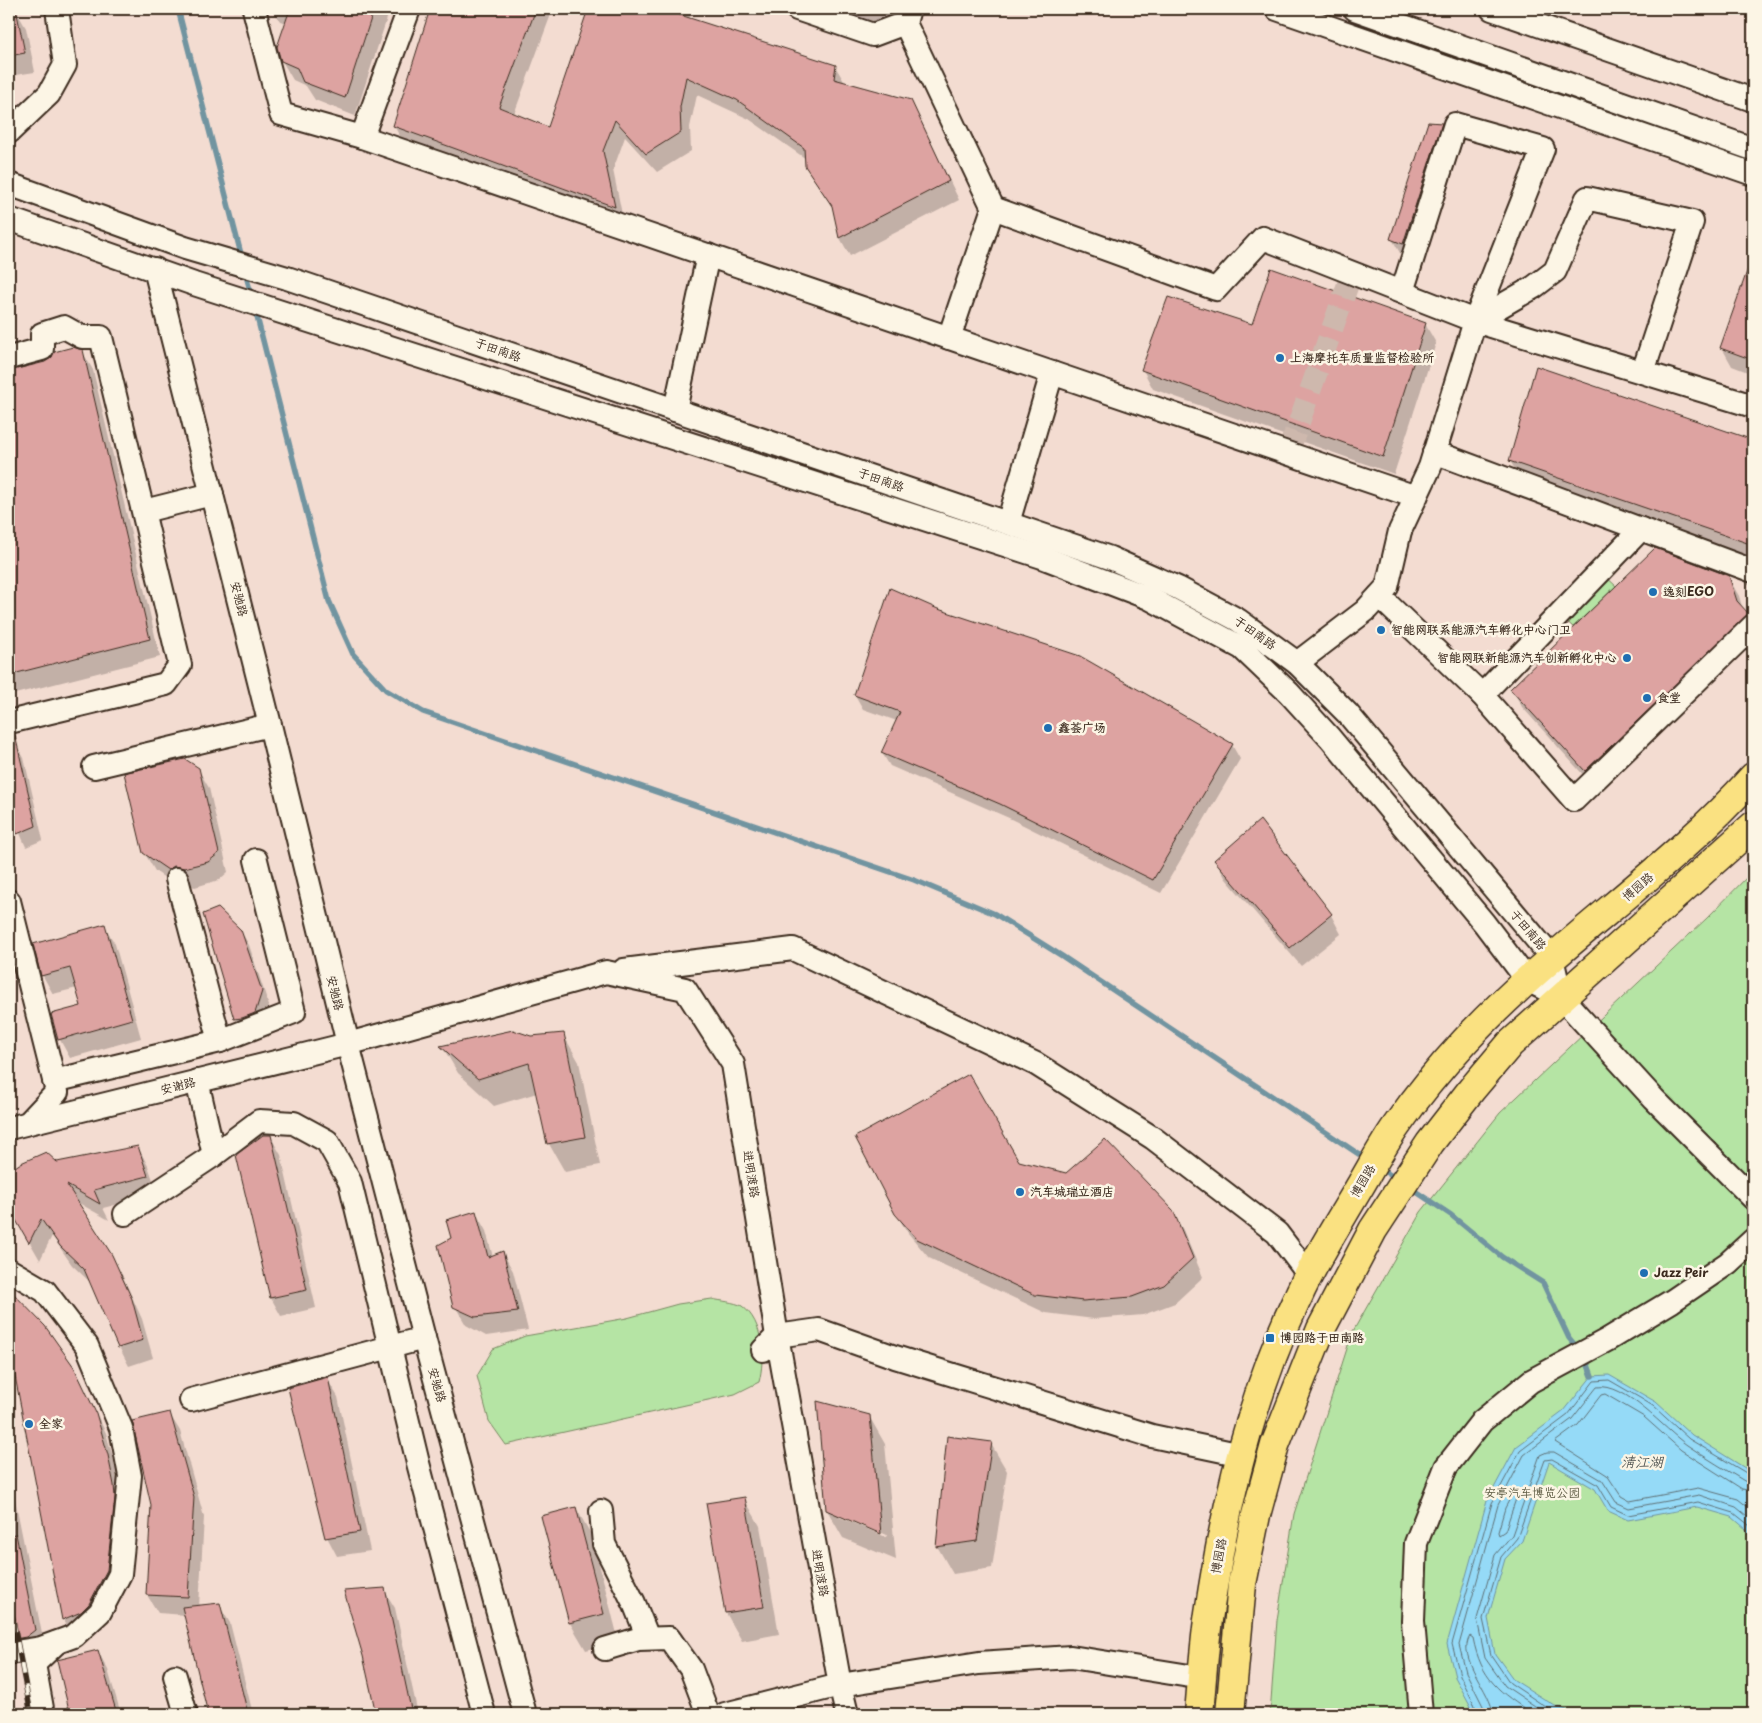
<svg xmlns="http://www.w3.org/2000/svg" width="1762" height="1723" font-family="'Playpen Sans','LXGW WenKai TC',sans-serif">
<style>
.green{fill:#b5e4a4;stroke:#788761}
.water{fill:#95daf7;stroke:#7194a0}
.shadow{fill:#0003;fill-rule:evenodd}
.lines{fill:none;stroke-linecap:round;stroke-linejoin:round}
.shore{stroke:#5f7075;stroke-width:1}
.stream{stroke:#7194a0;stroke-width:5.5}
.building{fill:#dda3a1;stroke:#3b2a1e}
.minor-tunnel{stroke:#ceb8ad;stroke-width:22;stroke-dasharray:22 11;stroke-linecap:butt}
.minor-casing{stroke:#3b2a1e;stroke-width:26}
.major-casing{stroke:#3b2a1e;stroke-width:31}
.minor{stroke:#fcf5e5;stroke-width:22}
.major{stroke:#fae181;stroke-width:28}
.rail-casing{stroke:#3b2a1e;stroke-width:5.5}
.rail{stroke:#fcf5e5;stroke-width:4;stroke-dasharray:11;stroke-linecap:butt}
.poi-dot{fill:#1f6fb2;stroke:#fcf5e5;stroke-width:2}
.labels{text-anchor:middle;stroke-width:5;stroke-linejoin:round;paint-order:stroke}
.street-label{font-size:12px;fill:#3b2a1e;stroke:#fcf5e5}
.poi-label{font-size:12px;font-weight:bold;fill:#3b2a1e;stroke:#fcf5e5;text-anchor:start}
.park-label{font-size:12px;fill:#5a5840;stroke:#fcf5e5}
.water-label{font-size:14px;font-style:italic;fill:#525654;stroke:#fcf5e5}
</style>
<rect width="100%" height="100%" fill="#f3dcd1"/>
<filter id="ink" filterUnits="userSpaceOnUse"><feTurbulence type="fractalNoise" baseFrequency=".02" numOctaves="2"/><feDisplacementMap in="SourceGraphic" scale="10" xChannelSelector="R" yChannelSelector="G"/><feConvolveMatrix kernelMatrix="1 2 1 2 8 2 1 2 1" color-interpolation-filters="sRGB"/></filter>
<g filter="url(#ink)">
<g class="green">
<path d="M1605,576L1616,586L1573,627L1562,617Z"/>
<path d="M1753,871V1714H1270L1277,1620L1294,1514L1352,1333L1421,1212L1500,1113L1707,918Z"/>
<path d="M712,1299C720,1301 735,1302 742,1306C764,1322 765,1359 759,1382L735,1394L506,1445L489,1421L477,1376L493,1349L525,1336L627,1318L678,1304Z"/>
</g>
<path class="water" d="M1609,1375L1656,1402L1692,1435L1753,1473V1544L1746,1529L1732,1517L1697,1507L1628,1520L1608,1511L1595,1489L1549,1462L1522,1541L1505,1559L1488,1618L1495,1654L1514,1680L1555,1706L1579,1714H1475L1455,1677L1447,1644L1487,1501L1516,1447L1564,1411L1592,1376Z"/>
<g class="shadow">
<path d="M15,9L26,28L35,72L9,76V11Z"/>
<path d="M273,9H390L355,116L315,100L306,86L293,80L282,61L287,23L280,21Z"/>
<path d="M431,9H553L514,114L548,128L589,9H688L691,14L689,19L835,66L845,83L911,101L959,200L850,256L840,238L834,210L806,166V159L749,119L697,95L690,127L691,151L657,172L625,137L613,170L624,224L405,145L394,126Z"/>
<path d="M814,9H892L885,32Z"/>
<path d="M1441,124L1449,138L1411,257L1400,253L1392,239Z"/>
<path d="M1753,257V374L1732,366L1722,348Z"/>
<path d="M1425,324L1436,343L1394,474L1153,389L1143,370L1253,325Z"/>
<path d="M82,351L93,370L160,657L11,695L9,691V371L12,372Z"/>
<path d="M1537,367L1753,442V559L1521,479L1510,461Z"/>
<path d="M1728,577L1739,596L1743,610L1753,624L1596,789L1522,707L1512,689Z"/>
<path d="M855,695L1232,745L1240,759L1161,893L1009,818L890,766L882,753L897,721L863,709Z"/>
<path d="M16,744L24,758L43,840L26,847L9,808V745Z"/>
<path d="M198,769L209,788L228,872L219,880L195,887L185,884L179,888L155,871L144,852Z"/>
<path d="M1260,821L1331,915L1341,934L1301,966L1226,879L1215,860Z"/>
<path d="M104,925L115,944L141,1038L70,1058L60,1040L53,1015L82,1007L77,988L53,994L43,976L35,945Z"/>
<path d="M240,930L249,945L269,1006L263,1027L243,1032L236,1019Z"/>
<path d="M563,1034L579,1062L600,1165L565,1172L549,1144L537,1093L494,1106L458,1073L442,1046Z"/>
<path d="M270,1136L281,1155L316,1308L281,1316L271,1298Z"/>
<path d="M138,1147L148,1166L158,1194L103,1208L109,1220L77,1202L122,1275L142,1319L153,1358L129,1366L119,1347L91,1283L72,1265L52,1236L40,1260L9,1206V1173L22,1164H57Z"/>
<path d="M1018,1162L1172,1211L1183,1230L1203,1277L1175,1303L1143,1315L1094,1319L1046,1313L929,1258L908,1233L896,1214Z"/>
<path d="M476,1213L486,1231L493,1257L503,1253L513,1271L528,1330L486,1336L466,1325L455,1306L452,1239Z"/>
<path d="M9,1293L73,1368L106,1433L118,1475L125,1516L117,1589L74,1638L63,1619L9,1339Z"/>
<path d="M327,1379L338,1397L370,1551L337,1556L327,1537Z"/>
<path d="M169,1413L180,1431L204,1517L199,1607L219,1605L230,1623L253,1714H209L185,1615L158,1613L147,1595Z"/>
<path d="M869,1416L885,1444L896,1560L843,1538L827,1510ZM839,1515L887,1535L886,1537L839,1517Z"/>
<path d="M991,1444L1007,1471L992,1568L953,1574L937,1546Z"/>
<path d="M9,1469L45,1649L9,1664Z"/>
<path d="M744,1498L760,1526L779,1634L742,1641L726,1613L708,1504Z"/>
<path d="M576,1508L592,1536L619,1642L586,1650L570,1623Z"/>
<path d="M384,1590L395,1608L418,1714H378L364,1656Z"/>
<path d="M98,1651L108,1670L121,1714H73L60,1660Z"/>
</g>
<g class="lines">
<g class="shore">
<path d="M1517,1490L1518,1493L1505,1531L1499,1535L1498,1532L1505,1508L1514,1491Z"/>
<path d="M1753,1491L1742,1489L1681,1450L1644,1417L1605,1394L1601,1395L1578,1425L1555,1442L1607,1475L1621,1496L1630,1501L1698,1488L1738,1499L1753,1511"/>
<path d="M1479,1714L1460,1675L1452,1644L1492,1503L1520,1451L1568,1415L1594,1381L1609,1380L1640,1398L1653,1406L1689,1439L1753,1477"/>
<path d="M1486,1714L1484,1708L1466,1672L1459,1645L1498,1505L1524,1455L1572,1419L1597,1387C1625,1382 1665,1430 1687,1445C1706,1458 1726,1470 1746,1482L1753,1484"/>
<path d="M1493,1714C1492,1692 1456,1658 1470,1636L1473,1638C1481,1679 1499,1692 1533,1714"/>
<path d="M1547,1714L1505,1686L1485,1658L1477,1619L1495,1555L1512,1535L1540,1455L1547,1452H1554L1602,1480L1616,1502L1629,1508L1699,1495L1736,1507L1753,1521"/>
<path d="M1563,1714L1552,1711L1510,1683L1491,1655L1483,1619L1501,1557L1517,1538L1545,1460L1552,1459L1598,1485L1611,1507L1628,1515L1698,1502L1734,1513L1749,1525L1753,1533"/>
</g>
<g class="stream">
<path d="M178,9L242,258"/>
<path d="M245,272L252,297"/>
<path d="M255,309L329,601L353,654L386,690L423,712L914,880L995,914L1062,956L1366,1159"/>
<path d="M1378,1167L1398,1180"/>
<path d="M1409,1187L1451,1215L1502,1257L1543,1283L1569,1338L1579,1350"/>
<path d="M1585,1357L1592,1376"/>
</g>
</g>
<g class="building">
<path d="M9,9H16L25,53L9,56Z"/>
<path d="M290,9H374L345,98L303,82L297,68L281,61L277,47Z"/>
<path d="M430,9H536L499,107L548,127L588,9H676L674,13L836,65L834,79L911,100L949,181L839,238L832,206L805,166L804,148L737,100L686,77L680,107L681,132L646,154L615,120L603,151L615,207L393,126Z"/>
<path d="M1428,122L1442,123L1403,244L1390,239Z"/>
<path d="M1751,260H1753V360L1720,348Z"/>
<path d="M1271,268L1426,323L1383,457L1141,370L1168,297L1252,324Z"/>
<path d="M73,347L83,350L150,639L9,675V371L45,362L52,357L54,352Z"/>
<path d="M1536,366L1753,440V545L1509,461Z"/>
<path d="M1655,548L1729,576L1737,601L1749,614L1585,771L1510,689Z"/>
<path d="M890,588L938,609L1080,656L1233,744L1153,880L1000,804L881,753L900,712L854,695Z"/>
<path d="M15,735L36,826L17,834L9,811V736Z"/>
<path d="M185,759L199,768L219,853L208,862L184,868L174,866L168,870L143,853L124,773Z"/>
<path d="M1260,820L1332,914L1290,948L1214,860Z"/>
<path d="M218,908L241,930L262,991L255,1013L242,1018L234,1019L203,914Z"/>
<path d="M105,924L132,1019L58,1040L51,1014L81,1006L70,968L41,976L33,944Z"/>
<path d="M513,1030L531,1036L564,1033L585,1137L547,1144L529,1063L478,1079L440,1046Z"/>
<path d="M969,1074L1019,1161L1066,1173L1105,1139L1173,1210L1193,1258L1164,1285L1132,1297L1083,1301L1035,1295L917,1239L895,1214L855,1137Z"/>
<path d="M263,1135H271L307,1290L270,1298L236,1155Z"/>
<path d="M138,1146L148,1176L94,1190L100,1204L67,1185L112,1255L132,1299L143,1340L118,1348L84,1269L60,1246L41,1219L29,1243L9,1208V1171L21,1163L46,1152L57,1162Z"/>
<path d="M476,1211L488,1257L503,1251L518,1312L475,1317L453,1307L438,1245L451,1238L446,1220Z"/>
<path d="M9,1289L45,1326L74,1367L96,1413L108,1455L114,1485L115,1497L107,1570L89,1604L81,1612L62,1620L9,1345Z"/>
<path d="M328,1377L360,1532L325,1538L288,1388Z"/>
<path d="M817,1401L870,1415L881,1534L826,1510Z"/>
<path d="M170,1412L194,1497L188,1597L146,1595L151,1505L132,1421Z"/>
<path d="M947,1436L992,1442L977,1541L936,1547Z"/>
<path d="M745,1497L764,1607L725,1613L706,1503Z"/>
<path d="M576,1507L604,1614L569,1623L541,1516Z"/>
<path d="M16,1534L35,1630L26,1637L9,1640V1535Z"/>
<path d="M385,1588L412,1714H376L363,1656L344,1591Z"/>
<path d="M220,1603L248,1714H208L182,1607Z"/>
<path d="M98,1650L117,1714H70L57,1660Z"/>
</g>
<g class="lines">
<path class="minor-tunnel" d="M1288,453L1352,273"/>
<defs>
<g id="minor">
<path d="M254,9L281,114L362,137"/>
<path d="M409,9L362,137L1052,373L1008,523"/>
<path d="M797,9L873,35L905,23"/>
<path d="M909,9L905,23L993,208L949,338"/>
<path d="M1277,9L1753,174"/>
<path d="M1355,9L1753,149"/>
<path d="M1492,9L1753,100"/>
<path d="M9,132L49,94L65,65L57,9"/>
<path d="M9,184L185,248L287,278L1110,558L1178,588L1238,620L1297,663L1348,714L1552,958L1561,997"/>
<path d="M993,208L1216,289L1263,238L1475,321L1430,467L1400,531L1387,587L1365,611L1297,663"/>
<path d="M9,219L194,284L1042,557L1149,598L1242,648L1289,693L1330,738L1484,923L1527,980L1561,997L1654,1099L1753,1198"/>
<path d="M155,269L270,725L348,1044L424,1338L525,1714"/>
<path d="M1402,292L1455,124L1543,149L1475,321"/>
<path d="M1475,321L1534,287L1555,271L1587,198L1692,222L1643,372"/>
<path d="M1475,321L1753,406"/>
<path d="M9,358L42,349V334L64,327L82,337H101L180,665L166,684L9,722"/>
<path d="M1052,373L1416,497"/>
<path d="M675,410L708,255"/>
<path d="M1434,452L1753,571"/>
<path d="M144,511L212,494"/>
<path d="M1379,596L1482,695L1641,529"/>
<path d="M1482,695L1574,800L1753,626"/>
<path d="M94,767L270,725"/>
<path d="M9,901L57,1092L28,1123"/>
<path d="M624,970L793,949L1036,1064L1153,1138L1277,1233L1309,1275"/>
<path d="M220,1041L294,1012L256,860"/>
<path d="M54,1081L220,1041L177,879"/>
<path d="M197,1081L214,1155"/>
<path d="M9,1128L348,1044L606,972L685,989L733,1064L777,1336L840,1685L847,1714"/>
<path d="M125,1214L214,1155L259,1121L294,1123L327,1141L350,1182L418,1463L484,1714"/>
<path d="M9,1270L45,1291L87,1346L121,1428L130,1476L120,1574L100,1612L74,1636L41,1648L9,1653"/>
<path d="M763,1350L777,1336L819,1330L895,1357L1152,1436L1242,1455"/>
<path d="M191,1400L424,1338"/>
<path d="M601,1511L604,1544L634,1603L648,1638"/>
<path d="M605,1649L638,1639L669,1638L691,1669L708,1714"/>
<path d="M175,1676L186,1714"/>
<path d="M43,1714L34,1664L56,1643"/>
<path d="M725,1714L840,1685L979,1663L1071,1657L1202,1678"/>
<path d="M1421,1714L1413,1621L1416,1543L1446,1467L1482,1421L1531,1381L1607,1340L1672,1301L1728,1263L1753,1240"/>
</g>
<g id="major">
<path d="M1199,1714C1202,1680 1204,1646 1209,1613C1225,1505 1251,1395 1298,1297C1314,1261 1336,1227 1356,1193C1370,1170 1382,1146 1397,1125C1417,1096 1441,1067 1465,1041C1554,945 1666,874 1753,777"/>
<path d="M1230,1714L1242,1584L1256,1515L1275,1445L1321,1329L1373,1230L1430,1143L1472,1089L1510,1044L1753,826"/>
</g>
</defs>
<use href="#minor" class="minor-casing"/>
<use href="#major" class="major-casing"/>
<use href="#minor" class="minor"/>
<use href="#major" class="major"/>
<defs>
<g id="rail">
<path d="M9,1599L31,1714"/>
<path d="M9,1688L14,1714"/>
</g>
</defs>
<use href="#rail" class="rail-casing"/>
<use href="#rail" class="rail"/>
</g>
</g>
<g class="poi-dot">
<circle cx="1280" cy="358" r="5"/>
<circle cx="1653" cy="592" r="5"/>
<circle cx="1381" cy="630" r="5"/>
<circle cx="1627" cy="658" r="5"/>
<circle cx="1647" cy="698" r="5"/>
<circle cx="1048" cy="728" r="5"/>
<circle cx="1020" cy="1192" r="5"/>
<circle cx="1644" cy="1273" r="5"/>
<rect x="1265" y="1333" width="10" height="10" rx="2.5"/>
<circle cx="29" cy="1424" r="5"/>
</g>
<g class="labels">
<g class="street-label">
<text transform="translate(498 350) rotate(19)" y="4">于田南路</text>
<text transform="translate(881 480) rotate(19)" y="4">于田南路</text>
<text transform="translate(239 599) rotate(76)" y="4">安驰路</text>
<text transform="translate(1255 633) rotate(35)" y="4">于田南路</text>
<text transform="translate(1638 887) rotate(-41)" y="4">博园路</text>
<text transform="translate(1528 930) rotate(50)" y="4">于田南路</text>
<text transform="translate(335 993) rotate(76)" y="4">安驰路</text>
<text transform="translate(178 1086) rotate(-14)" y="4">安谢路</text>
<text transform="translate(751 1174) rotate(81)" y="4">进明渡路</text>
<text transform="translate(1363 1181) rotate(-59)" y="4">博园路</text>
<text transform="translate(437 1385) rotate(74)" y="4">安驰路</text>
<text transform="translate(1219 1556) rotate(-79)" y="4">博园路</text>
<text transform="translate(820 1573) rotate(80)" y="4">进明渡路</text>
</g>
<g class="poi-label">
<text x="1290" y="362">上海摩托车质量监督检验所</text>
<text x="1663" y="596">逸刻EGO</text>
<text x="1391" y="634">智能网联系能源汽车孵化中心门卫</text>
<text x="1617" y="662" text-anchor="end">智能网联新能源汽车创新孵化中心</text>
<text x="1657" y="702">食堂</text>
<text x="1058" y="732">鑫荟广场</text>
<text x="1030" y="1196">汽车城瑞立酒店</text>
<text x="1654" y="1277">Jazz Peir</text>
<text x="1280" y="1342">博园路于田南路</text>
<text x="39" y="1428">全家</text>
</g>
<g class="park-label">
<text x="1532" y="1497">安亭汽车博览公园</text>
</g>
<g class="water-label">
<text x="1642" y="1467">清江湖</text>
</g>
</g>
<rect width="1762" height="1723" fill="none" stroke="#fcf5e5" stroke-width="30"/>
<rect x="15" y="15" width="1732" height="1693" fill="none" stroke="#3b2a1e" stroke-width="2" filter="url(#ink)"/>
</svg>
